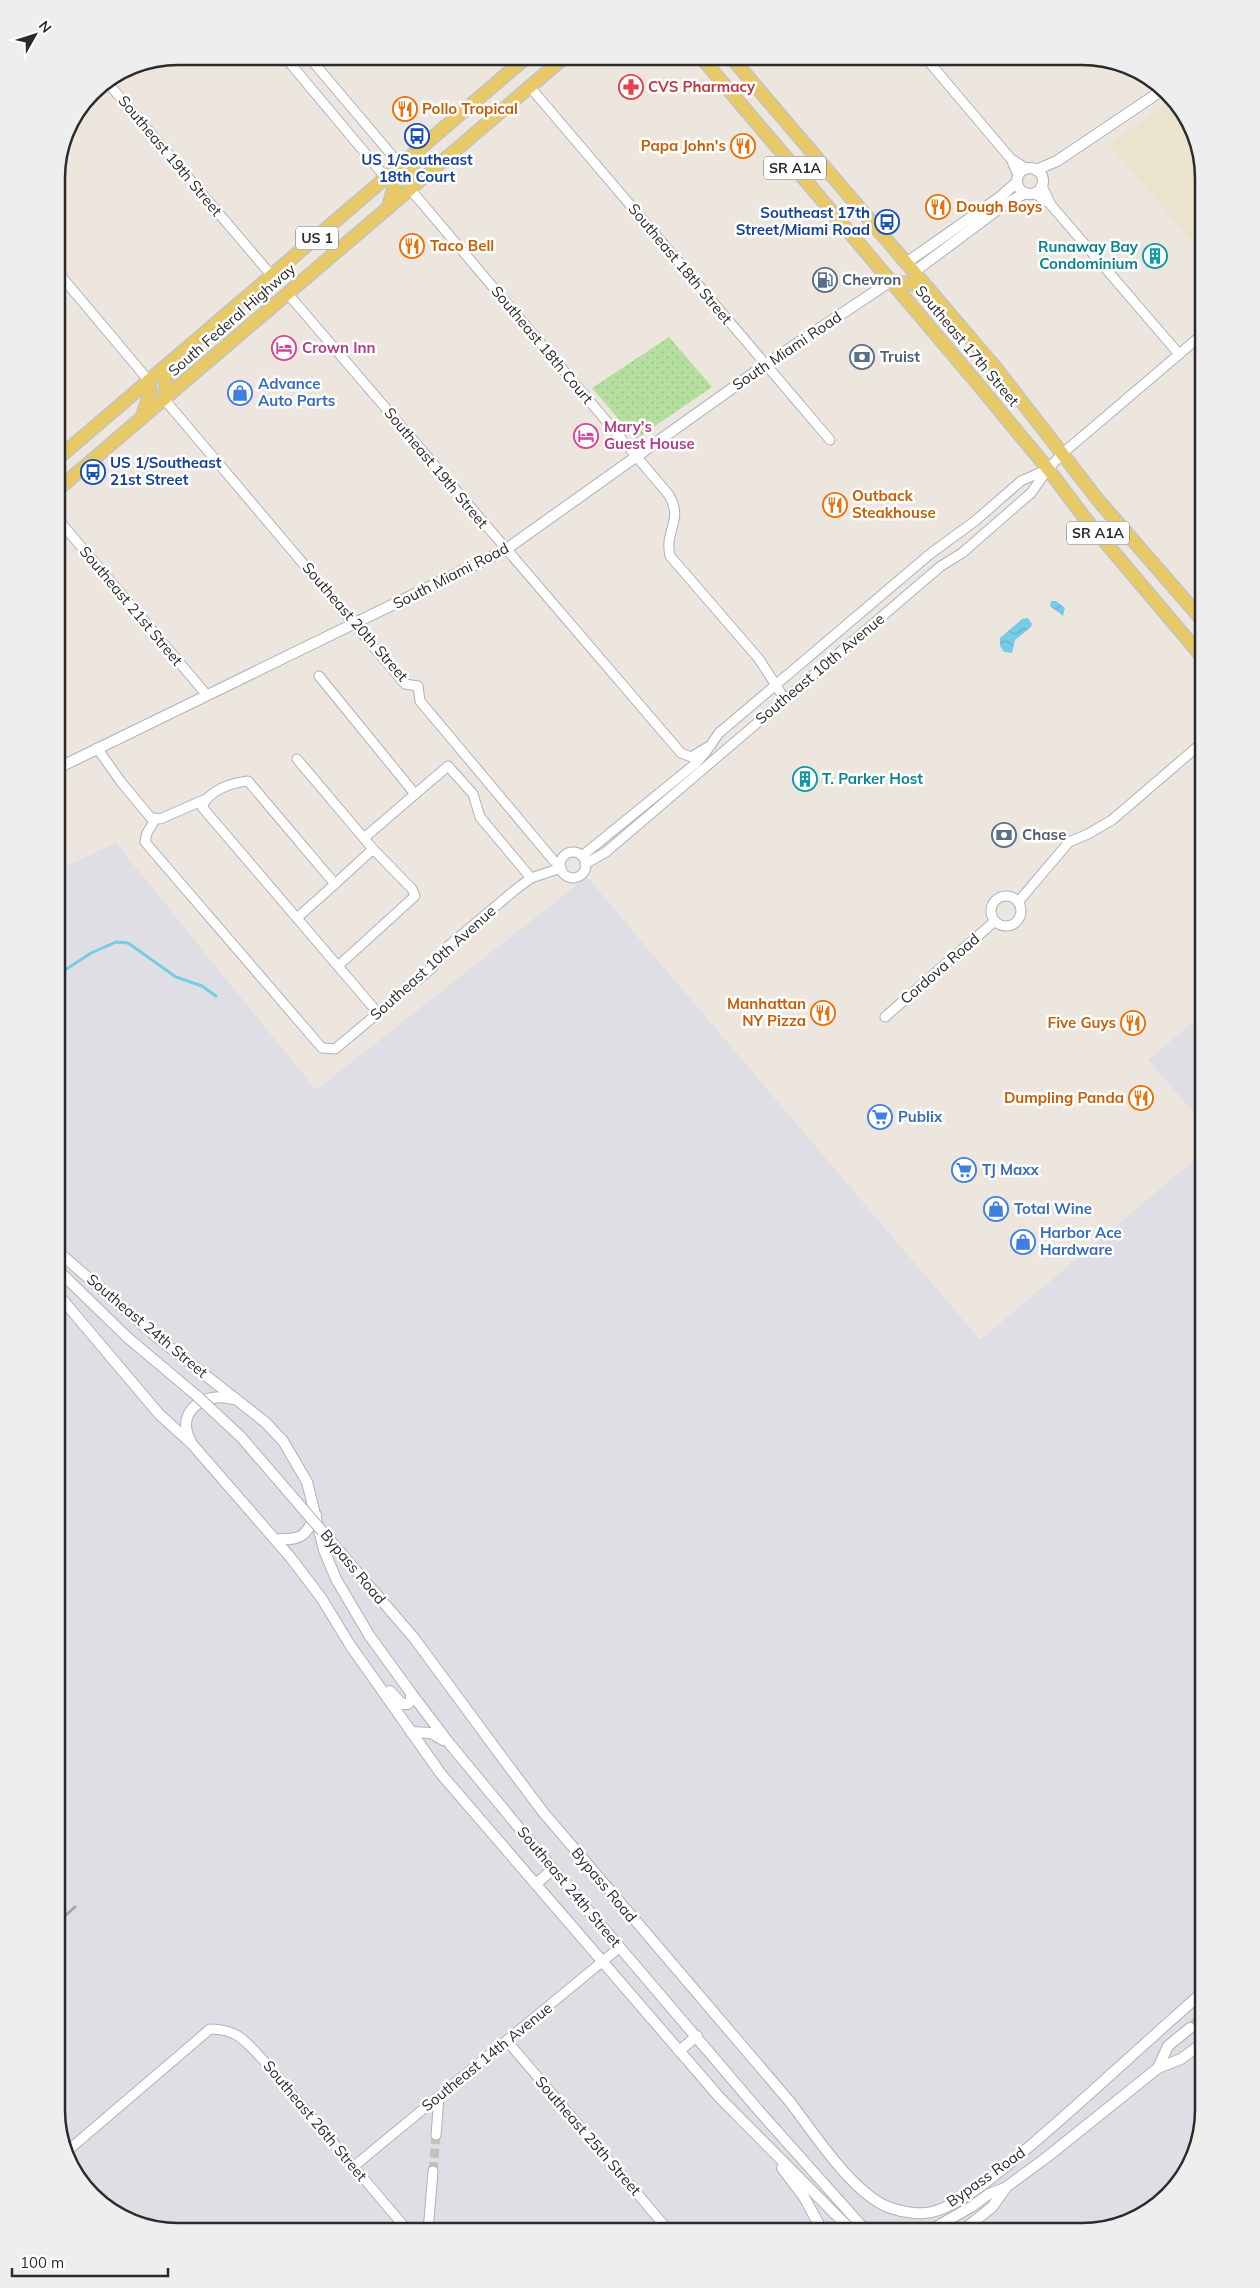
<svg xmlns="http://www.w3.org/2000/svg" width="1260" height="2288" font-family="Mulish,sans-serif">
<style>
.industrial{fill:#e0dee5}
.education{fill:#ece3cf}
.green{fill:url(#green-dots)}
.water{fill:url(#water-waves)}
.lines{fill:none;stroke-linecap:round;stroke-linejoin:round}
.stream{stroke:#78cbe7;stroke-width:3}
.minor-tunnel{stroke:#c5c1ba;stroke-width:9;stroke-dasharray:9 4.5;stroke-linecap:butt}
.tertiary-tunnel{stroke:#c5c1ba;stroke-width:10;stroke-dasharray:10 5;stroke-linecap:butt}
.minor-casing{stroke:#afb1bb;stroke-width:11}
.tertiary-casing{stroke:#afb1bb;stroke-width:12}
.primary-casing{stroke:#c4c4c4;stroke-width:15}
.minor{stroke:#fff;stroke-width:9}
.tertiary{stroke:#fff;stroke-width:10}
.primary{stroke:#e8c967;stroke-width:12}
.rail{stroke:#a1a4b4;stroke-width:3}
.tertiary-bridge-casing{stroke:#afb1bb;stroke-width:12;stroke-linecap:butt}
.tertiary-bridge{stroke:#fff;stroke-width:10}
.labels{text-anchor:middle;stroke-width:5;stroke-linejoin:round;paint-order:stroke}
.shield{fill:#fff;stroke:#6b6b6b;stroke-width:1}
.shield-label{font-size:14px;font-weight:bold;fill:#2b2b2b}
.health-label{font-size:15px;font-weight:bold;fill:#be3a42;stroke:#fff;text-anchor:start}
.food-label{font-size:15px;font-weight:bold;fill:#c56008;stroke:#fff;text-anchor:start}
.street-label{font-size:15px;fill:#2b2b2b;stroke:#fff}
.transit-label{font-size:15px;font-weight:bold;fill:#164399;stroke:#fff}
.culture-label{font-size:15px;font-weight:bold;fill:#0d838f;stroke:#fff;text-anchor:end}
.service-label{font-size:15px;font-weight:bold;fill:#4e5e75;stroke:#fff;text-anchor:start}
.hotel-label{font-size:15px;font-weight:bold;fill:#b23c85;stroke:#fff;text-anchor:start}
.shop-label{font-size:15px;font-weight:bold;fill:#366cbe;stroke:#fff;text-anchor:start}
.rim{fill:none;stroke:#2b2b2b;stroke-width:2.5}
</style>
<defs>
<pattern id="green-dots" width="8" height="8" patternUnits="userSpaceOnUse" patternTransform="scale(1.25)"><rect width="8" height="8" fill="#b5df9e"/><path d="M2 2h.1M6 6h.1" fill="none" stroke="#9cc088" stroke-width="1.8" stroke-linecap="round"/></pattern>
<pattern id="water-waves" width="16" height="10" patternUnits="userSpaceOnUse" patternTransform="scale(1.25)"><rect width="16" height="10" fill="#78cbe7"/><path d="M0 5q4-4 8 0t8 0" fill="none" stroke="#68aec6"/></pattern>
</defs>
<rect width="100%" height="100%" fill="#ece6de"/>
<g class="industrial">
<path d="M116,843L316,1090L587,877L980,1340L1204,1152V2110L1188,2163L1167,2181L1172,2187L1129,2222L1082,2232H170L110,2211L66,2157L56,2110V871Z"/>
<path d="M1204,1013V1124L1148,1060Z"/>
</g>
<path class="education" d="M1170,102L1194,131L1204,178V256L1109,144Z"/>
<path class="green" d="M669,337L712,387L636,439L592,388Z"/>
<g class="water">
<path d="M1051,601H1056L1065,608L1063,616L1050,606Z"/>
<path d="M1028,618L1032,624L1031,627L1015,640L1012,653L1004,652L1000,646V638L1022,619Z"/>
<path d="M1188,2163L1183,2177L1172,2187L1167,2181Z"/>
</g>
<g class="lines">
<path class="stream" d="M56,976L91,953L116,942L128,943L176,977L202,986L216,996"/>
<path class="minor-tunnel" d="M433,2171L436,2135"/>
<path class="tertiary-tunnel" d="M1190,2028L1204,2016"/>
<defs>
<g id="minor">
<path d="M284,56L386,178"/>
<path d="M308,56L401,166"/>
<path d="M505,56L514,68"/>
<path d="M924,56L1011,159L1018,175"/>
<path d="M107,82L272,276"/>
<path d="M530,87L830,440"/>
<path d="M1013,160L1027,169"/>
<path d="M1042,186L1051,205L1179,354"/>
<path d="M410,189L669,495C684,522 664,529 670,556L759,659L784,698"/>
<path d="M1034,193L1047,202"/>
<path d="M56,270L149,381"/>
<path d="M288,294L681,753L691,757L711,745"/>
<path d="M164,399L405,684L418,686L420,701L554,861L560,865"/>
<path d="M56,517L206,694"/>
<path d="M319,676L415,794"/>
<path d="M97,748L121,782L151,818L160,819L206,799"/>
<path d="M297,759L373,849"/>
<path d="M156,818L147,833L145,842L322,1048L335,1049L432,968L446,948L515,890L531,878L561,868"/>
<path d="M364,838L448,766L473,794L480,817L531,878"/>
<circle cx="573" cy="865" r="13"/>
<path d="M582,856L695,764L705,753L719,733L930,554L975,521L1021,481L1048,469"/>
<path d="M585,864L606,852L941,566L962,553L1031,493L1048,469L1063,453L1204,333"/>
<circle cx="1006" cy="911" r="15"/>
<path d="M1018,902L1069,842L1088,834L1112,820L1204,741"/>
<path d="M297,918L335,884"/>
<path d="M338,966L415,896L412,889L373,849L335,884L248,781C231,783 209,790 202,807L378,1013"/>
<path d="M885,1017L995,921"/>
<path d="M507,2041L670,2232"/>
<path d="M436,2135L439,2097"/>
<path d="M65,2153L210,2029C238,2029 246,2042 264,2061L409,2232"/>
<path d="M353,2167L620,1947"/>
<path d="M428,2232L433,2171"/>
</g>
<g id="tertiary">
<circle cx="1030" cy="181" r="13"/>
<path d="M1036,170L1057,161L1161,91"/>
<path d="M906,263L1000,197L1017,182"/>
<path d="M914,272L1001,207L1025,193"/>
<path d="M56,769L505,550L765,365L891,281"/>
<path d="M56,1250L158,1338L265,1422L283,1441L307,1482L324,1550L336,1579L369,1635L411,1693L449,1743L553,1869L760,2112L867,2232"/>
<path d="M56,1292L159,1414L192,1444L291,1558L322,1599L350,1645L441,1774L720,2098L853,2232"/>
<path d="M191,1442C174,1411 205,1391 233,1399"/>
<path d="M275,1539C300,1540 305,1538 316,1515"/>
<path d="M390,1691L402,1704H408L411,1700V1693"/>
<path d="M411,1732L431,1733L443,1740"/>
<path d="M504,1760L543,1812L790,2102C814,2133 854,2196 891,2208C902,2212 919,2215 932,2212C965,2204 1011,2162 1037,2140C1094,2091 1148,2040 1204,1991"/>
<path d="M536,1884L553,1869"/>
<path d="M679,2051L697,2036"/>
<path d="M1158,2068L1168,2046L1190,2028"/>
<path d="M782,2168L804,2197L823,2232"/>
<path d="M927,2232L971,2207L989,2194L1005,2188L1047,2157L1158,2068L1181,2059L1204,2042"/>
<path d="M961,2232L992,2207L1005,2189"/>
</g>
<g id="primary">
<path d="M700,56L977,383L1048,469L1084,517L1204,659"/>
<path d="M730,56L995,367L1098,500L1204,622"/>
<path d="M410,189V175L419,151"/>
<path d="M388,208L400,167"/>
<path d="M891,281L912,284L929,291"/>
<path d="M164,399L166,379L174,362"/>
<path d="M142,417L150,393L149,381"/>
<path d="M56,460L528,56"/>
<path d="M56,491L566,56"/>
</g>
</defs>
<use href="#minor" class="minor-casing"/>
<use href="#tertiary" class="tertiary-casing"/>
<use href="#primary" class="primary-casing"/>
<use href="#minor" class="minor"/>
<use href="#tertiary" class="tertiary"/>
<use href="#primary" class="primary"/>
<path class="rail" d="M56,1924L75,1907"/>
<defs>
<path id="tertiary-bridge" d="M56,1268L127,1337L197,1396L241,1437L414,1638L504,1760"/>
</defs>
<use href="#tertiary-bridge" class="tertiary-bridge-casing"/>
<use href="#tertiary-bridge" class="tertiary-bridge"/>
</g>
<defs>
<symbol id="pharmacy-ring" viewBox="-11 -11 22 22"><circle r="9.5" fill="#fff" stroke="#e0444e" stroke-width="1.5"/><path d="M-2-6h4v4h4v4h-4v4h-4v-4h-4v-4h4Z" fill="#e0444e"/></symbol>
<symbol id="restaurant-ring" viewBox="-11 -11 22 22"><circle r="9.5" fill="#fff" stroke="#e8710a" stroke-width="1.5"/><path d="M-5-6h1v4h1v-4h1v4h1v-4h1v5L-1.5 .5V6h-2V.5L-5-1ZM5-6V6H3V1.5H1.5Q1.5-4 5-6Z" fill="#e8710a"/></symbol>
<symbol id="bus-ring" viewBox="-11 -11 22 22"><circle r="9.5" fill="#fff" stroke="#1a4fb4" stroke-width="1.5"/><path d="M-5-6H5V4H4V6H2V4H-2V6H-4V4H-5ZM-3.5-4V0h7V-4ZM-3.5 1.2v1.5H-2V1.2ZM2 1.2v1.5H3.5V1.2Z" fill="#1a4fb4"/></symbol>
<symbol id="building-ring" viewBox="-11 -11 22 22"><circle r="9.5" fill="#fff" stroke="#0f9aa8" stroke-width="1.5"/><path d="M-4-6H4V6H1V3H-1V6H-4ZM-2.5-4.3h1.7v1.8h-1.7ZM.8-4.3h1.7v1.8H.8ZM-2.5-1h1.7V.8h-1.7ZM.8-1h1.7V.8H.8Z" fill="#0f9aa8"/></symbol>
<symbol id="fuel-ring" viewBox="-11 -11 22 22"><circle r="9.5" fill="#fff" stroke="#5c6f8a" stroke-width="1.5"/><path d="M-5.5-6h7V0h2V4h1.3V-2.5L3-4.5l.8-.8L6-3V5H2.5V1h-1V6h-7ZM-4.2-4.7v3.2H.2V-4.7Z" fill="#5c6f8a"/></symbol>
<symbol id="hotel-ring" viewBox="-11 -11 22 22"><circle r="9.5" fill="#fff" stroke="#d1479c" stroke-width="1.5"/><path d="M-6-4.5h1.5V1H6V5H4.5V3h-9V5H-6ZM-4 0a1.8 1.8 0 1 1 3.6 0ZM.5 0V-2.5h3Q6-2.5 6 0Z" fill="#d1479c"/></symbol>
<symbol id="bank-ring" viewBox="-11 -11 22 22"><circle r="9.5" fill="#fff" stroke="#5c6f8a" stroke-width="1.5"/><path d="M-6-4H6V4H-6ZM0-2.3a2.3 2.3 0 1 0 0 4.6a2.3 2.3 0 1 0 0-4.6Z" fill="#5c6f8a"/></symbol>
<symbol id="shop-ring" viewBox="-11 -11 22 22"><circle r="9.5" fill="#fff" stroke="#3f7fe0" stroke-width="1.5"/><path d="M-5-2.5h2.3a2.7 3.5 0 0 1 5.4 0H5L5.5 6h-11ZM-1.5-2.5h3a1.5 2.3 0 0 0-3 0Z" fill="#3f7fe0"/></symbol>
<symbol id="supermarket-ring" viewBox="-11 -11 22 22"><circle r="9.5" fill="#fff" stroke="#3f7fe0" stroke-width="1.5"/><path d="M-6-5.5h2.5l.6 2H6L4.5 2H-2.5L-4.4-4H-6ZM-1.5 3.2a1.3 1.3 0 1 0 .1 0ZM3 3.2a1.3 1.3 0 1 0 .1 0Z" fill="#3f7fe0"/></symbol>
</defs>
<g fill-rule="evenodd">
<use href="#pharmacy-ring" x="617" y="73" width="28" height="28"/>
<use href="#restaurant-ring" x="391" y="95" width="28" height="28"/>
<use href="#bus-ring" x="403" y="122" width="28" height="28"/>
<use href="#restaurant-ring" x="729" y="132" width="28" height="28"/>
<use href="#restaurant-ring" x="924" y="193" width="28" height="28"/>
<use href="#bus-ring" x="873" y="208" width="28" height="28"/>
<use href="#restaurant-ring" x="398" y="232" width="28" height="28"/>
<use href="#building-ring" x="1141" y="242" width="28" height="28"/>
<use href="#fuel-ring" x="811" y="266" width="28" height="28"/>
<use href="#hotel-ring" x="270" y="334" width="28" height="28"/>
<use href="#bank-ring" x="848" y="343" width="28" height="28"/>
<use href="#shop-ring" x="226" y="379" width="28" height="28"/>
<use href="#hotel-ring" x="572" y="422" width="28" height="28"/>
<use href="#bus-ring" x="79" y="458" width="28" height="28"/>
<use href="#restaurant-ring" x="821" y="491" width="28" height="28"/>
<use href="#building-ring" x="791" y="765" width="28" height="28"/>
<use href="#bank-ring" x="990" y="821" width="28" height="28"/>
<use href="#restaurant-ring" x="809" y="999" width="28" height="28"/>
<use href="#restaurant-ring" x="1119" y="1009" width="28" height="28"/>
<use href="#restaurant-ring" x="1127" y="1084" width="28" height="28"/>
<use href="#supermarket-ring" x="866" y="1103" width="28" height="28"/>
<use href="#supermarket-ring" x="950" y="1156" width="28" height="28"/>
<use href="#shop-ring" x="982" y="1195" width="28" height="28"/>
<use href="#shop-ring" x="1009" y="1228" width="28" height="28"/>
</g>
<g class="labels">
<g class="shield">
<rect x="764" y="156.5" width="62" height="23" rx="4"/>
<rect x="296" y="226.5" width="42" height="23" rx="4"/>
<rect x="1067" y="521.5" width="62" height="23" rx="4"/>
</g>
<g class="shield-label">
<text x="795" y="173">SR A1A</text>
<text x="317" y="243">US 1</text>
<text x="1098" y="538">SR A1A</text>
</g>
<g class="health-label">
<text x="648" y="92">CVS Pharmacy</text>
</g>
<g class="food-label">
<text x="422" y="114">Pollo Tropical</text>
<text x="726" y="151" text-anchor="end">Papa John's</text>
<text x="956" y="212">Dough Boys</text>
<text x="430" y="251">Taco Bell</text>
<text x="852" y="501">Outback<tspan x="852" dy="17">Steakhouse</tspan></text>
<text x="806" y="1009" text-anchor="end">Manhattan<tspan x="806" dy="17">NY Pizza</tspan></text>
<text x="1116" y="1028" text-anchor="end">Five Guys</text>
<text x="1124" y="1103" text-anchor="end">Dumpling Panda</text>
</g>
<g class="street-label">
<text transform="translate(170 156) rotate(50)" y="5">Southeast 19th Street</text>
<text transform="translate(680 264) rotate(50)" y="5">Southeast 18th Street</text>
<text transform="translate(232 320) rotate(-41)" y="5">South Federal Highway</text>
<text transform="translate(542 345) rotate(50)" y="5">Southeast 18th Court</text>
<text transform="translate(967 346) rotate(50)" y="5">Southeast 17th Street</text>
<text transform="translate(787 351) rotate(-34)" y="5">South Miami Road</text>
<text transform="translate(436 468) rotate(50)" y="5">Southeast 19th Street</text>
<text transform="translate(451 576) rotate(-27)" y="5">South Miami Road</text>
<text transform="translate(131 606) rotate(50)" y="5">Southeast 21st Street</text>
<text transform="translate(355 622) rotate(49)" y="5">Southeast 20th Street</text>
<text transform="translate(820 669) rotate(-40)" y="5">Southeast 10th Avenue</text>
<text transform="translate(433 963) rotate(-42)" y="5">Southeast 10th Avenue</text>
<text transform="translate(940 969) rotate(-41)" y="5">Cordova Road</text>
<text transform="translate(147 1326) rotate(40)" y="5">Southeast 24th Street</text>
<text transform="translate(353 1567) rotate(50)" y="5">Bypass Road</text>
<text transform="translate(604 1885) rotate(50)" y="5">Bypass Road</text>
<text transform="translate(569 1887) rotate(50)" y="5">Southeast 24th Street</text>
<text transform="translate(487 2057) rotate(-39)" y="5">Southeast 14th Avenue</text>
<text transform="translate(315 2121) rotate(50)" y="5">Southeast 26th Street</text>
<text transform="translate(588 2136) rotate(49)" y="5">Southeast 25th Street</text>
<text transform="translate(986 2177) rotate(-35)" y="5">Bypass Road</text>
</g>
<g class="transit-label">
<text x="417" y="165">US 1/Southeast<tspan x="417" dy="17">18th Court</tspan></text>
<text x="870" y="218" text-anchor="end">Southeast 17th<tspan x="870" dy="17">Street/Miami Road</tspan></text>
<text x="110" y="468" text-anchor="start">US 1/Southeast<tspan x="110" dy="17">21st Street</tspan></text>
</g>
<g class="culture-label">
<text x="1138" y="252">Runaway Bay<tspan x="1138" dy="17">Condominium</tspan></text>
<text x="822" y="784" text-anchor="start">T. Parker Host</text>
</g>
<g class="service-label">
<text x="842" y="285">Chevron</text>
<text x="880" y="362">Truist</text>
<text x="1022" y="840">Chase</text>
</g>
<g class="hotel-label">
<text x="302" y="353">Crown Inn</text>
<text x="604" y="432">Mary's<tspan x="604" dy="17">Guest House</tspan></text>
</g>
<g class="shop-label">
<text x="258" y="389">Advance<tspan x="258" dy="17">Auto Parts</tspan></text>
<text x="898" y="1122">Publix</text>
<text x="982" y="1175">TJ Maxx</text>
<text x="1014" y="1214">Total Wine</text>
<text x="1040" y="1238">Harbor Ace<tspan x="1040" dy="17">Hardware</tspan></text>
</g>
</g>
<path d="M0 0H1260V2288H0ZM178 65H1082A113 113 0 0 1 1195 178V2110A113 113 0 0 1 1082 2223H178A113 113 0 0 1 65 2110V178A113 113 0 0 1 178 65Z" fill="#eee" fill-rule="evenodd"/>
<path class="rim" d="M178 65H1082A113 113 0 0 1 1195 178V2110A113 113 0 0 1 1082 2223H178A113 113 0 0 1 65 2110V178A113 113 0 0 1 178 65Z"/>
<g transform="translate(35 35) rotate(51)" stroke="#ffffff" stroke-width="4" paint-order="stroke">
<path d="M0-4L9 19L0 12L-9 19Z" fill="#2b2b2b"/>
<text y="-8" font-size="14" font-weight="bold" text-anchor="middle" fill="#2b2b2b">N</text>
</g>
<path d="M12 2268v8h156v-8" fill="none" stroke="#2b2b2b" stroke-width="2.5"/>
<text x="20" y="2268" font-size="15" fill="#2b2b2b" stroke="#ffffff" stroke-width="4" paint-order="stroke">100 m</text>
</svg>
